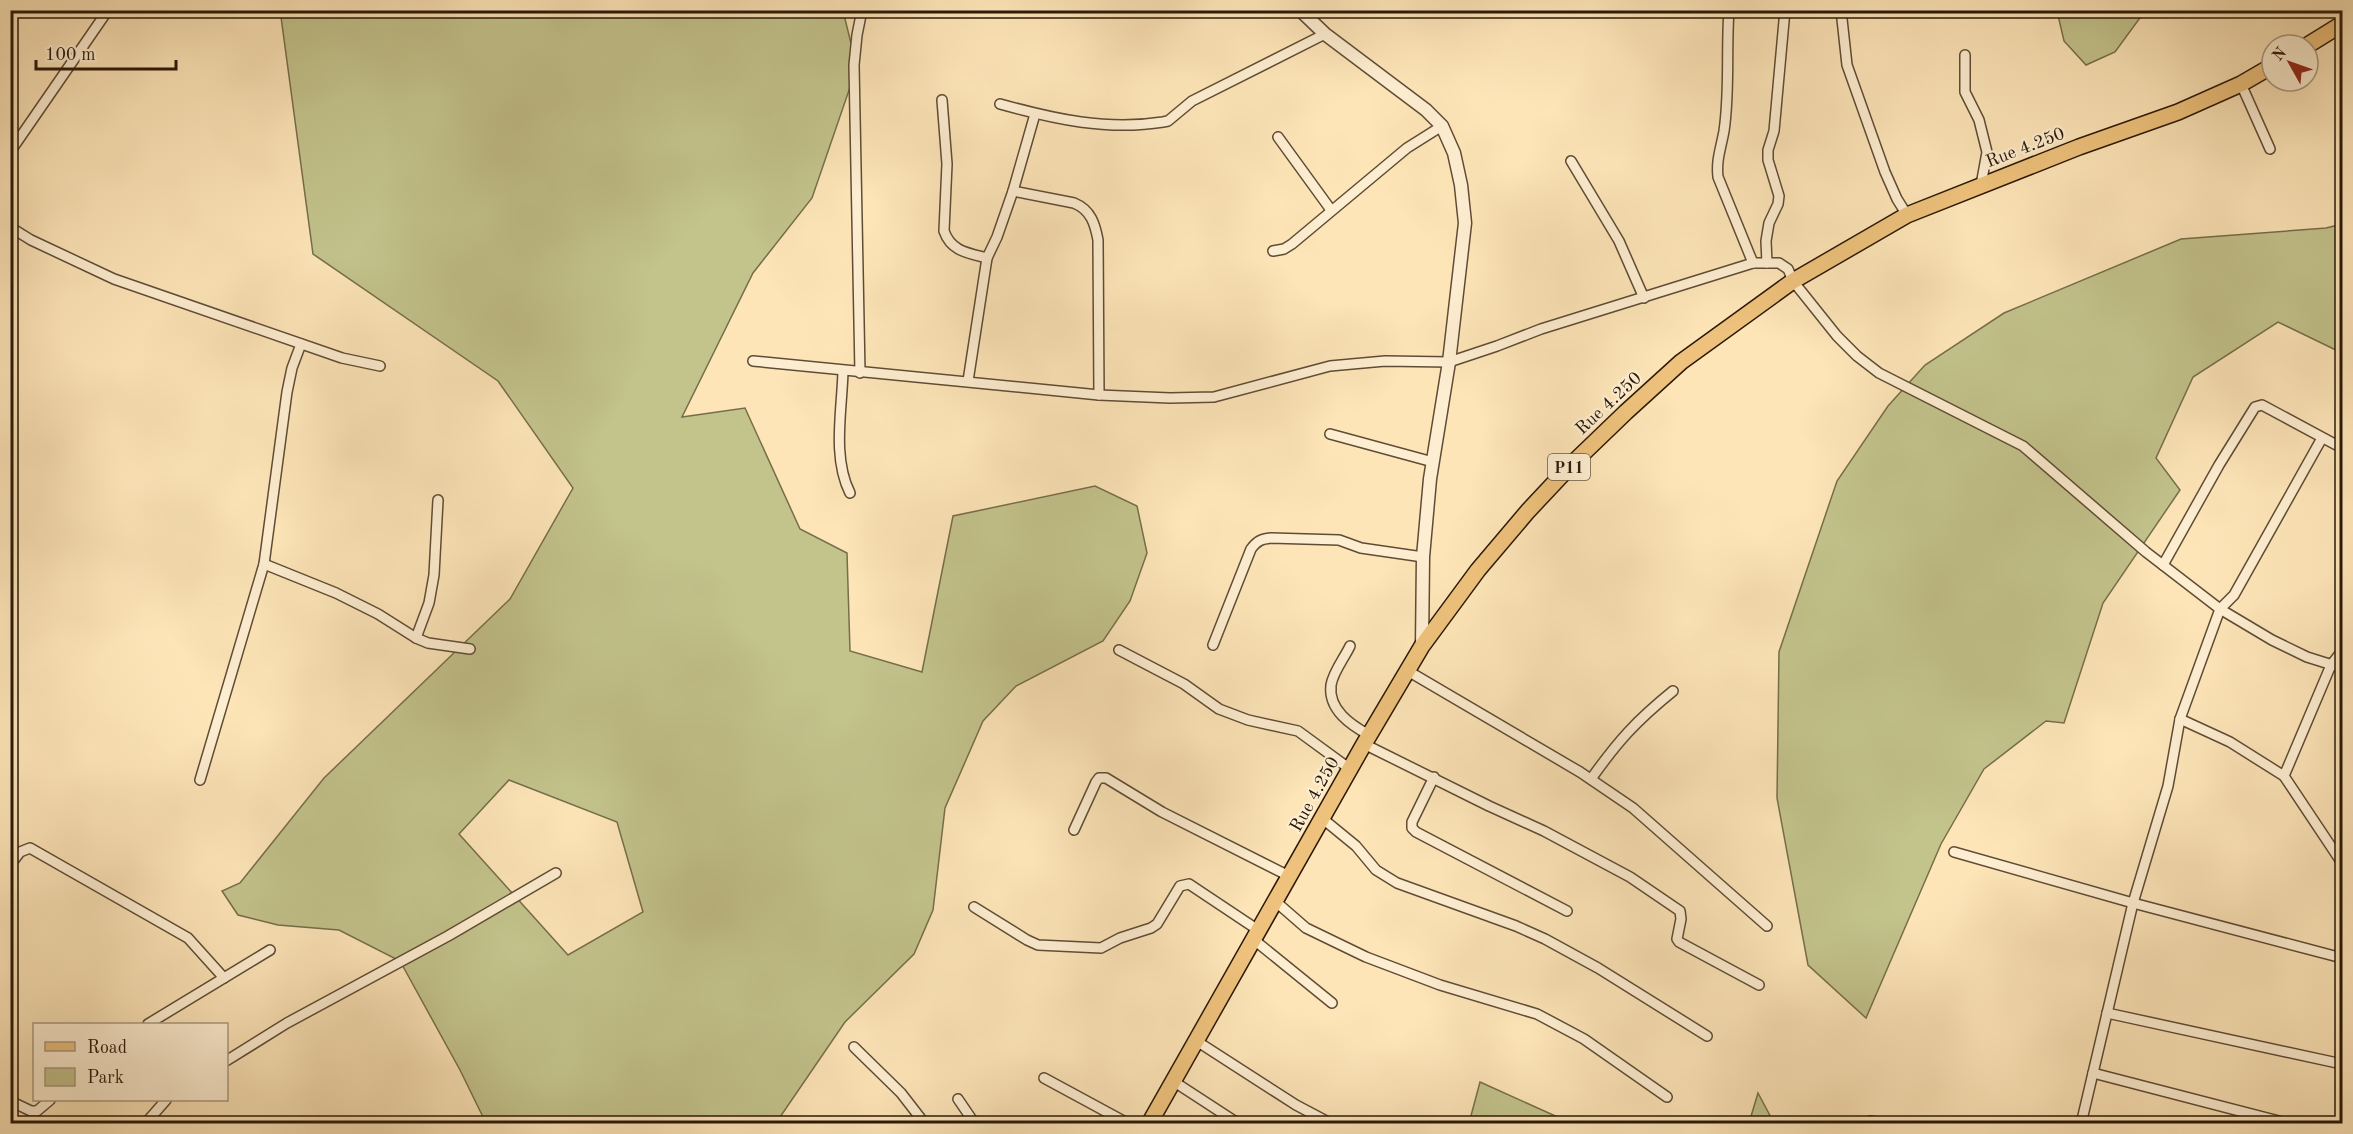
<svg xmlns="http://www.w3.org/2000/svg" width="2353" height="1134" font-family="'Old Standard TT',serif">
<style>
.green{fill:#c3c38c;stroke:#766e4a;stroke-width:1.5;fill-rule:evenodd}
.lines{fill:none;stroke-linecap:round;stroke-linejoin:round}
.minor-casing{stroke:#5f4c35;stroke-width:12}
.tertiary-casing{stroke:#5f4c35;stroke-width:15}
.primary-casing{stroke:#2a1909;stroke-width:18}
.minor{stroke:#feeed1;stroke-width:9}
.tertiary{stroke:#feeed1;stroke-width:12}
.primary{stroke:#eec27c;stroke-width:15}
.labels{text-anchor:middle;stroke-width:4.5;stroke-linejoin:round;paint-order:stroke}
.shield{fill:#feeed1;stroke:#6a5945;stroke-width:1.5}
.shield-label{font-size:16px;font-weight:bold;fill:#2a1909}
.street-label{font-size:18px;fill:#2a1909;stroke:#feeed1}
</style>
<rect width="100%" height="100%" fill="#fde5b8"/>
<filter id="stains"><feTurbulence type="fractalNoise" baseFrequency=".00333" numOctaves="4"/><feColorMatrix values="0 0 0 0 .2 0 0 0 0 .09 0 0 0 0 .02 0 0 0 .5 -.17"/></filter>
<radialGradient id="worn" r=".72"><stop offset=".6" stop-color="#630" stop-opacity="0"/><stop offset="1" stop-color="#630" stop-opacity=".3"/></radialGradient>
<g class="green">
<path d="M284,11H843L857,67L812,198L753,273L682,417L745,408L800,529L847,553L850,651L922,672L953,516L1095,486L1137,506L1147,553L1130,601L1103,641L1016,686L983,721L945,808L933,910L914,954L845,1022L776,1123H486L460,1070L400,961L339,930L278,925L238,915L222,891L240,883L324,778L510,599L573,488L498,381L313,254L281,17ZM509,780L617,822L643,912L568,955L459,834Z"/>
<path d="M2057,11V10L2145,11L2115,52L2086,65L2064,41Z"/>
<path d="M2342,224V353L2278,322L2193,377L2156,458L2180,490L2103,603L2064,723L2046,721L1984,769L1941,844L1866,1018L1808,965L1777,798L1779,652L1837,481L1888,406L1925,365L2004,313L2181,239L2326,228Z"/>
<path d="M1480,1082L1571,1123H1469Z"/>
<path d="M1758,1093L1774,1123H1749Z"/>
</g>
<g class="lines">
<defs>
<g id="minor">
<path d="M1729,10C1726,51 1730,91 1724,131C1721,148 1716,160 1718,177L1753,263"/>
<path d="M1841,10L1847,65L1885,172L1897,199L1907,215"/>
<path d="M2342,10V11"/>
<path d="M1965,55V92L1979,120L1987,152L1981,185"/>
<path d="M2241,84L2270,149"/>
<path d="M942,100L947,164L944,231C951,251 967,253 987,258"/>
<path d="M1000,104C1054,119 1107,131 1163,122L1168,121L1192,101L1325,34"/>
<path d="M1278,137L1331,210"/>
<path d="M10,152L108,10"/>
<path d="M1571,161L1619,241L1644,298"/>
<path d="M1013,191L1074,203C1091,210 1095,224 1098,240L1099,395"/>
<path d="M10,227L31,240L114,279L342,358L380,366"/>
<path d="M1273,251L1284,249L1292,244L1407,148L1442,126"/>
<path d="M1767,263L1766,241L1769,223L1778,204L1779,196L1768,160V150L1774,131L1785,10"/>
<path d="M753,361L1099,395L1170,398L1214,397L1330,366L1385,361L1449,362L1497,346L1541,329L1753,263H1779L1788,269L1793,281L1837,336L1857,356L1879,373L2023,446L2146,552L2220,609L2272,640L2307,657L2342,668"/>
<path d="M843,371C842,411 832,457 850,493"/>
<path d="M860,373L854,65L857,35L862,10"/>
<path d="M968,381L987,258L997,237L1013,191L1035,114"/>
<path d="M1330,434L1433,462"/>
<path d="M264,564L336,593L378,614L416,638L428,643L470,649"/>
<path d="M2163,565L2219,465L2255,407L2262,405L2342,448"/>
<path d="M416,638L429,603L434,575L438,500"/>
<path d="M1213,645L1251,549C1257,541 1261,539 1271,538L1339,540L1361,548L1423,557"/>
<path d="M1350,646C1345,657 1333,672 1331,685C1328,710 1351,725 1369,735"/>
<path d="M1119,650L1184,684L1219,709L1248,720L1298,731L1350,769"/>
<path d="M2342,651L2331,665L2284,776L2342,863"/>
<path d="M1408,671L1580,772L1633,808L1767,926"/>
<path d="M2180,719L2230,742L2284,776"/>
<path d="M1364,744L1489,806L1544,831L1630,877L1680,911L1681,919L1677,939L1679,942L1759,985"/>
<path d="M1434,777L1412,822V828L1416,832L1567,911"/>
<path d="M1591,779C1618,741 1636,721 1673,691"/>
<path d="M200,780L264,564L287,392L292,368L301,344"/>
<path d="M1323,819L1356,846L1376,870L1397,883L1516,926L1545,939L1598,968L1707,1036"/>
<path d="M1074,830L1096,782L1099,778H1106L1162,812L1289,876"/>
<path d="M1954,852L2133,903L2342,958"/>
<path d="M10,865L20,852L30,848L188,938L224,978"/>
<path d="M1275,901L1306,928L1366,957L1440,985L1537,1014L1584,1039L1667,1097"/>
<path d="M974,907L1027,940L1038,945L1101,948L1120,938L1151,928L1157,924L1180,886L1189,884L1258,930"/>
<path d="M1253,939L1332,1003"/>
<path d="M2107,1013L2342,1064"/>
<path d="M148,1024L270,950"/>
<path d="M1195,1040L1296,1105L1332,1124"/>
<path d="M854,1047L901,1093L925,1124"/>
<path d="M226,1061L287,1023L448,936L556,873"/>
<path d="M2093,1073L2290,1124"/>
<path d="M1044,1078L1129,1124"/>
<path d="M1173,1081L1239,1124"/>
<path d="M958,1099L975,1124"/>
<path d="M10,1101L31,1111H37L50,1100"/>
<path d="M1870,1121L1889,1124"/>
<path d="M145,1124L166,1100"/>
<path d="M2081,1124L2133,903L2168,786L2180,719L2220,609L2234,595L2322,438"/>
</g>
<path id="tertiary" d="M1300,10L1325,34L1426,110L1442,126L1454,153L1461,185L1465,223L1449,362L1430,479L1423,557L1422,646"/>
<g id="primary">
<path d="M2308,45L2342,24"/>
<path d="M1149,1124L1364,744L1422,646L1478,570L1528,511L1574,462L1626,412L1681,362L1793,281L1907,215L2079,147L2178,112L2241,84L2272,66"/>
</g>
</defs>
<use href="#minor" class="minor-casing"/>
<use href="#tertiary" class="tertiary-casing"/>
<use href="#primary" class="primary-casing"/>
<use href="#minor" class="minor"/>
<use href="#tertiary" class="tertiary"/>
<use href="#primary" class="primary"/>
</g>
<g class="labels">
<rect class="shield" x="1548" y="454" width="42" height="26" rx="4.5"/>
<g class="shield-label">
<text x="1569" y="473">P11</text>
</g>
<g class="street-label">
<text transform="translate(2025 147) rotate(-21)" y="6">Rue 4.250</text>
<text transform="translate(1608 403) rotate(-43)" y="6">Rue 4.250</text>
<text transform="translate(1314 794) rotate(-61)" y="6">Rue 4.250</text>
</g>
</g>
<rect width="2353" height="1134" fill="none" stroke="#fde5b8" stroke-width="36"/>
<rect x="12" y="12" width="2329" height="1110" fill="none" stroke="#2a1909" stroke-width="3"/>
<rect x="18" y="18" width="2317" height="1098" fill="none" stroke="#2a1909" stroke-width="1.5"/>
<rect x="33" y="1023" width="195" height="78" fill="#feeed1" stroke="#a99981" stroke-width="1.5"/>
<rect x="45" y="1042" width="30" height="9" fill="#eec27c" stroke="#a99981" stroke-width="1.5"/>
<text x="87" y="1053" font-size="18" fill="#2a1909">Road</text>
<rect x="45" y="1068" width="30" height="18" fill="#c3c38c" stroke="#a99981" stroke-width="1.5"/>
<text x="87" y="1083" font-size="18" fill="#2a1909">Park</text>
<g transform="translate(2290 63) rotate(310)"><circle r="28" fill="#feeed1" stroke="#a99981" stroke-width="1.5"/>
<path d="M0-4.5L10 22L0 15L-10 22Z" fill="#8f2418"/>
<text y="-9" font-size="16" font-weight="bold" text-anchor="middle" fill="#2a1909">N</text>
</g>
<path d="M36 60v9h140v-9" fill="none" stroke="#2a1909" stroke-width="3"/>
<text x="45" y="60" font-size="18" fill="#2a1909" stroke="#feeed1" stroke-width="4.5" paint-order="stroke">100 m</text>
<rect width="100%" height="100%" filter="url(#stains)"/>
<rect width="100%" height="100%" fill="url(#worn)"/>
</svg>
